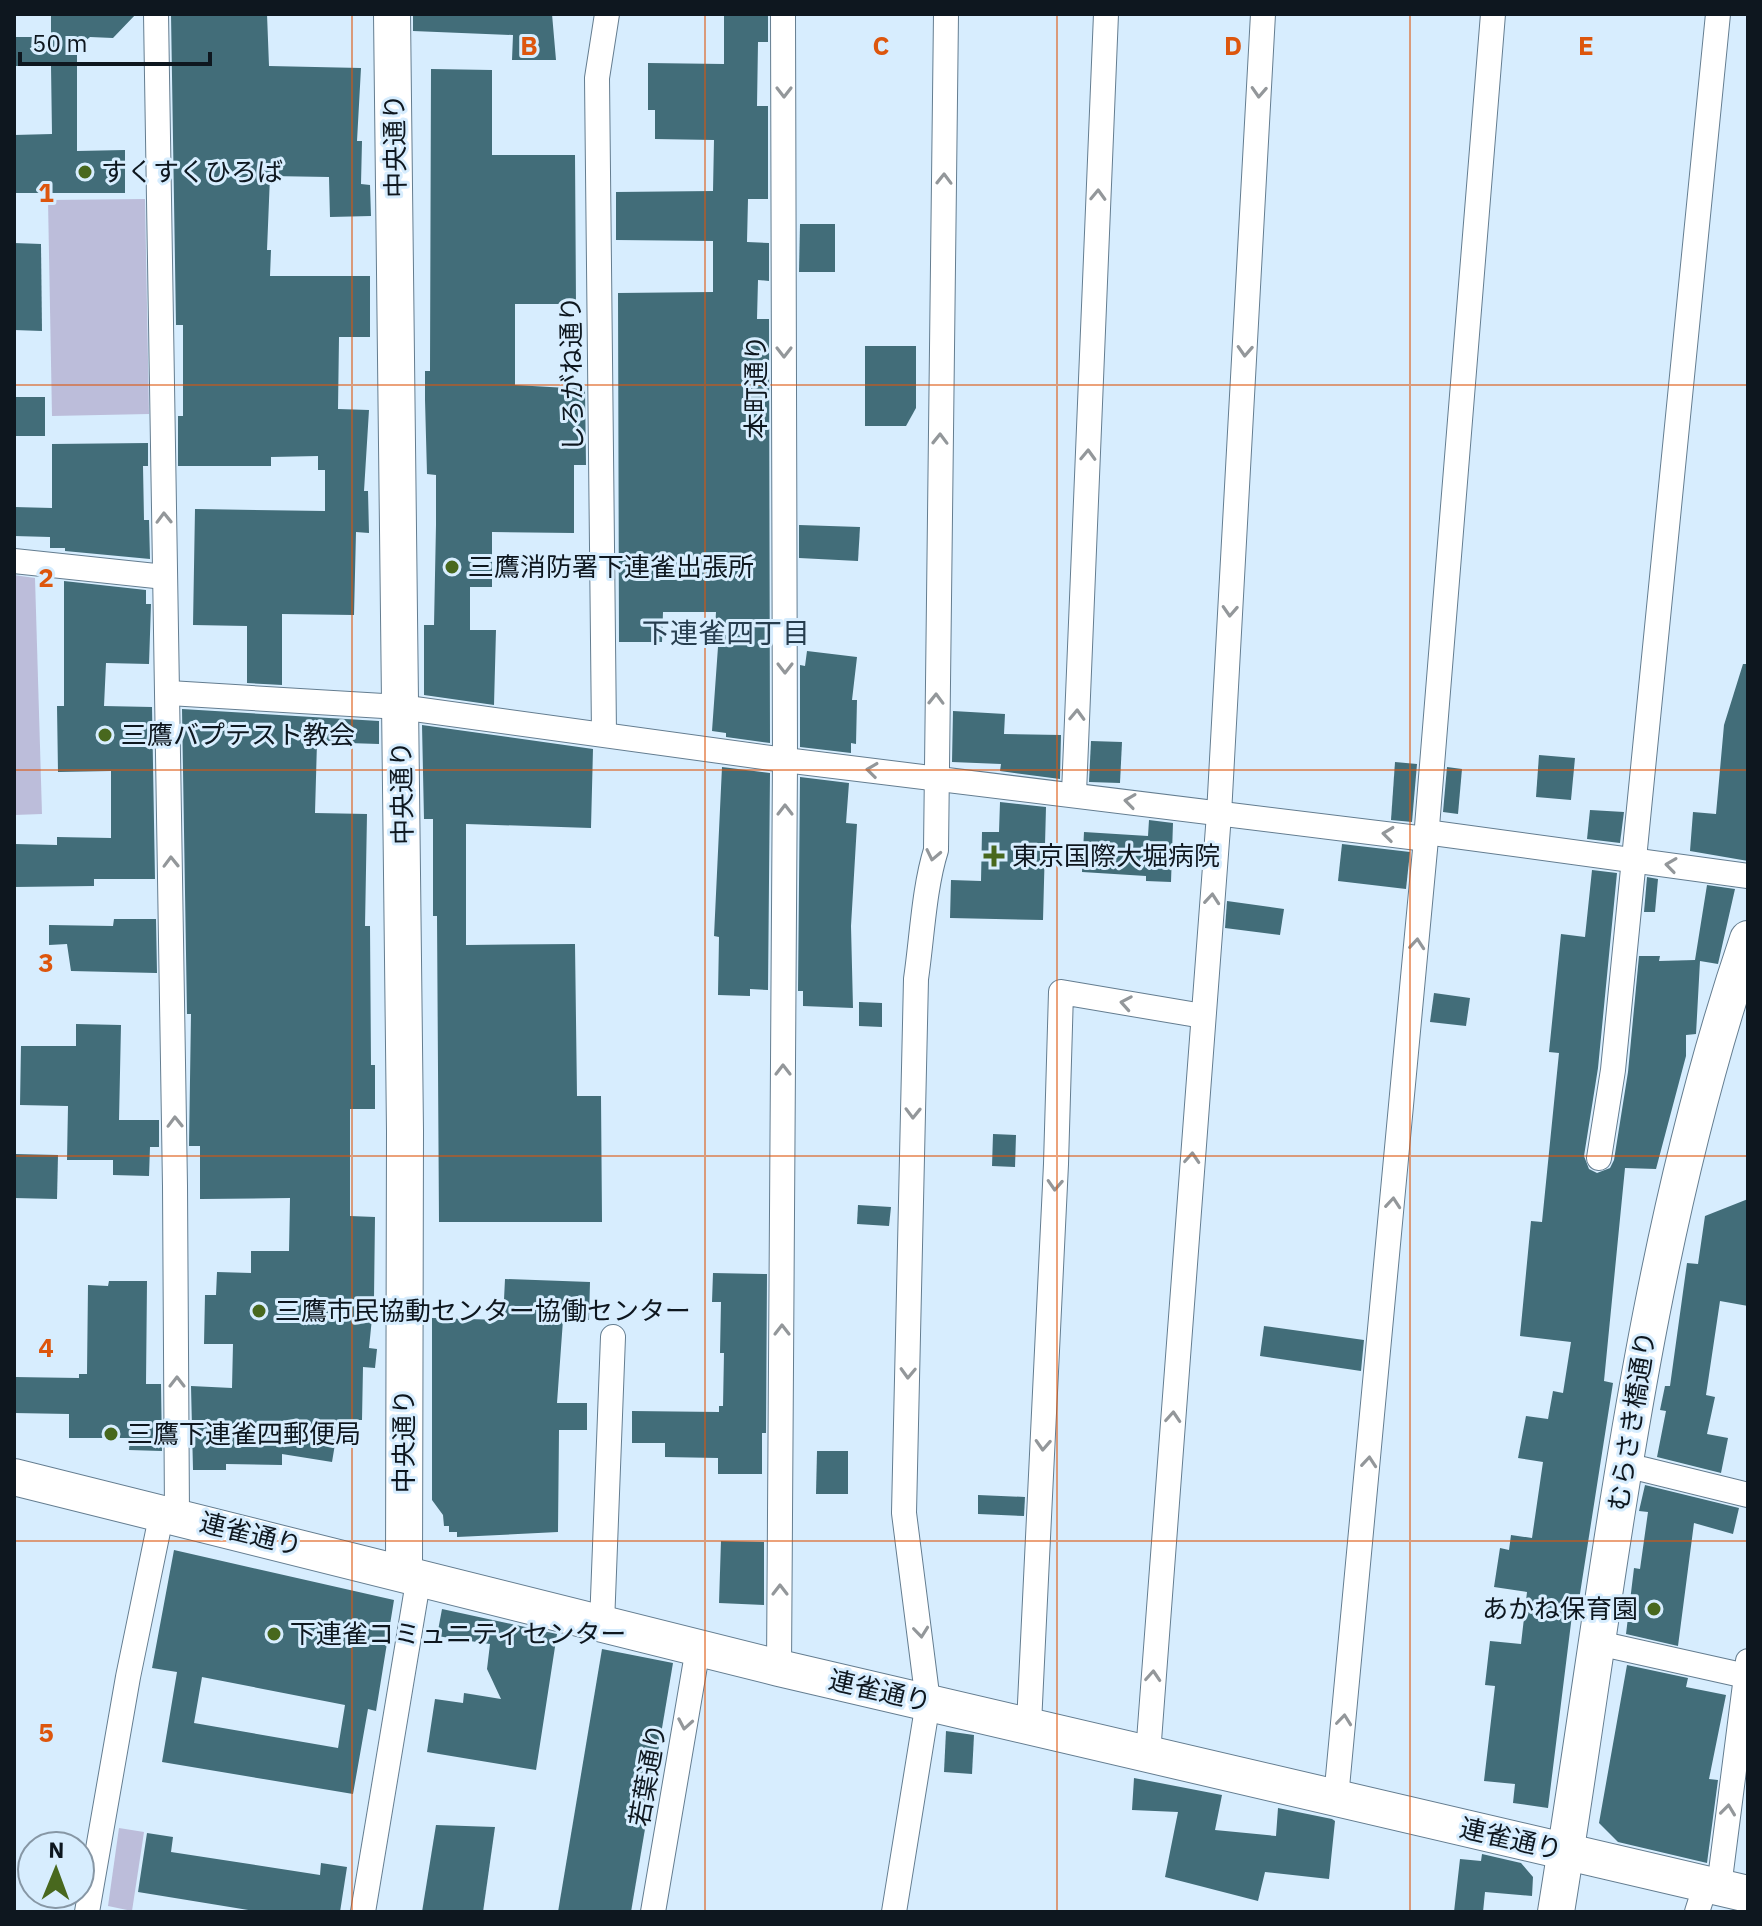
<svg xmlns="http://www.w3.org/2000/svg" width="1762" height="1926" font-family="'IBM Plex Sans','Noto Sans JP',sans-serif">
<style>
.green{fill:#bcbdda}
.building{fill:#426d79;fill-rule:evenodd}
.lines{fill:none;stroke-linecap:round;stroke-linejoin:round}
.street-casing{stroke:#647d90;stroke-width:26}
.secondary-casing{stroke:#647d90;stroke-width:38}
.street{stroke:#fff;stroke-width:24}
.secondary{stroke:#fff;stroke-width:36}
.oneway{stroke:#93979a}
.grid{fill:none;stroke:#dd560d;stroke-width:2;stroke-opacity:0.55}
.poi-dot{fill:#48681e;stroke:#d7edfe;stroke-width:3}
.labels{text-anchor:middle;stroke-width:6;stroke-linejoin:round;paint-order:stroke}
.street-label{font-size:26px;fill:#0e171f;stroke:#d7edfe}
.poi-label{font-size:26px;fill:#0e171f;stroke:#d7edfe;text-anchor:start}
.neighbourhood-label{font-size:28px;fill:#273e4f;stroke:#d7edfe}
.grid-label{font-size:26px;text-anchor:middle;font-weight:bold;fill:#dd560d;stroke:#d7edfe;stroke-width:6;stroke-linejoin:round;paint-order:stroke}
</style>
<rect width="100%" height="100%" fill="#d7edfe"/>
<g class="green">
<path d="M145,199L149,414L52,416L48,200Z"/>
<path d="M14,575L35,578L42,814L14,815Z"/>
<path d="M119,1828L144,1832L132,1911L108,1906Z"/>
</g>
<g class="building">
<path d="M51,14H136L113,38L90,37L77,48V151L125,150V193H14V135L52,134L51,66H14V37H51Z"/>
<path d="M171,14H267L269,66L361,68L357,141H362L361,184L370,185L371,216L330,217L329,177L270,176L267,250H271L270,276H370V337H339L338,409L369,410L364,491H368L369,533L356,532L354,615L282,614V685L247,683V626L193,625L195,509L325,511V470H318V456L271,457V466H178V416H183V325H176Z"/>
<path d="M413,14H552L556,60H512L513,35L413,31Z"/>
<path d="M724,14H768V42H758L757,106H768V199H748L747,242L769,243V281L758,280L757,319H769L770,743L726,737V733L712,731L718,647H714L716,612H663L662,642H619L618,293L713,292V241L616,240V192L713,191L714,140L655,139V110H648V63L724,64Z"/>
<path d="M431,69L492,70V155H575L576,304H515V385L585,389L586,465H574V533L492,532V587H470V630H496L494,705L424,695V625H434L436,525V475L427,474L425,400V371H430Z"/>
<path d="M800,224H835V272H799Z"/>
<path d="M14,243L41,244L42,331L14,330Z"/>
<path d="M865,346H916V408L906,426H865Z"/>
<rect x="14" y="397" width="31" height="39"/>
<path d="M148,443V466H143L144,520H149L150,559L65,551V548H50V537L14,536V507L52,508V444Z"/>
<path d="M799,525L860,527L858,561L799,558Z"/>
<path d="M64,581L146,590V604H151L149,664L106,663L104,706L152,707L155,879H94V886L14,887V844L57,845V837L111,838V771L58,772L57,706H64Z"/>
<path d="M807,651L857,657L852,700H857L856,744L851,743V753L800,747V665L805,666Z"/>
<path d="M1743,664H1748V861L1690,851L1693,812L1716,814L1724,725Z"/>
<path d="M182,709L379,721V744L317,742L315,813L367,814L365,926H370L371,1065H375V1109H350V1216L375,1217L374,1298L369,1348L377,1349L375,1368L363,1367L362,1420H339L332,1462L282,1454V1465L226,1464V1470H193L191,1386L232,1388L233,1344H204L205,1295H216L217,1272L251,1273V1251H289L290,1198L200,1199V1146H189L191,1014H187Z"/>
<path d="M953,711L1005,714L1004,734L1061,735L1060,779L1000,771L1001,764L952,762Z"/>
<path d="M422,725L593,749L591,828L466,824V945L575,944L577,1096H601L602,1222H439L437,916H433V819H424Z"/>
<path d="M1091,741L1122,742L1120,783L1089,782Z"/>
<path d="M1539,755L1575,758L1571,800L1536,797Z"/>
<path d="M1395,762L1417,764L1412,822L1391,820Z"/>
<path d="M722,767L770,773L768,990L750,989V996L718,995L719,937L714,936Z"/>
<path d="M1447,767L1462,769L1458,814L1443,812Z"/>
<path d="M800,777L849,783L846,823L857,824L851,926L853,1008L803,1006V991H798Z"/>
<path d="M1000,802L1046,807L1043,920L950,918L951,880L981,881L982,832H999Z"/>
<path d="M1590,810L1624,812L1620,843L1587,839Z"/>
<path d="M1149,820L1173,823L1171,882L1146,881V876L1082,872L1084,832L1148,836Z"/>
<path d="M1342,844L1410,852L1406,889L1338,881Z"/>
<path d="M1592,870L1617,873L1598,1068L1584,1156L1589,1169L1597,1173L1610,1168L1614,1160L1628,1072L1639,956H1660L1659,961L1695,960L1707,885L1735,889L1718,964L1700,961L1696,1034L1686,1035V1056L1656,1169L1625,1168L1604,1381L1613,1383L1579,1600L1574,1599L1548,1808L1513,1803L1515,1784L1484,1781L1495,1686L1485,1685L1490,1641L1521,1644L1527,1592L1494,1587L1500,1548L1509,1550L1511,1535L1532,1538L1543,1462L1518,1458L1526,1416L1548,1419L1553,1391L1563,1393L1571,1342L1520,1336L1531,1221L1542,1222L1559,1053L1549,1052L1561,934L1585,937Z"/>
<path d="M1647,877L1658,879L1655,912H1644Z"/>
<path d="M1227,901L1284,909L1280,935L1225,928Z"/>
<path d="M114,919H156L157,973L71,971L67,944L49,945V925L113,926Z"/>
<path d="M1434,993L1470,998L1466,1026L1430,1022Z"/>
<path d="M859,1002L882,1003V1027L859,1026Z"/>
<path d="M76,1024L121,1025L119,1120H159V1147H150L149,1176L113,1175V1160H67L68,1106L20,1105L21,1046H76Z"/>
<path d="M993,1134L1016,1135L1015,1167L992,1166Z"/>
<path d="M14,1154L58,1155L57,1199L14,1198Z"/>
<path d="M1748,1199V1306L1720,1301L1706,1395L1715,1397L1707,1434L1728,1438L1721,1473L1657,1457L1666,1411L1660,1410L1665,1386H1670L1687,1263L1698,1264L1705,1216Z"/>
<path d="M858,1205L891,1207L889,1226L857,1224Z"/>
<path d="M713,1273L767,1274L766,1433H762V1474H718V1458L665,1457V1443H632V1411L719,1412V1406H723L724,1353H720L721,1302H712Z"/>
<path d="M505,1279L590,1282L589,1320H563L557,1403H587V1430H559L558,1532L457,1537V1532H449V1526H444L443,1515L432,1500V1318L503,1320Z"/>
<path d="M109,1281H147L146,1384H161L162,1451L129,1450L130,1438H69V1414L14,1413V1377L79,1378V1374H87L88,1285L108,1286Z"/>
<path d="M1264,1326L1364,1340L1361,1371L1260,1356Z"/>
<path d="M817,1451H848V1494H816Z"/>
<path d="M1645,1485L1739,1508L1733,1534L1694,1523L1678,1646L1626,1634L1634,1568L1640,1569L1648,1512L1639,1511Z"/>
<path d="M978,1495L1025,1497L1024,1516L978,1514Z"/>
<path d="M721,1541L764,1542V1605L719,1603Z"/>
<path d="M174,1550L394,1600L376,1711L368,1709L353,1794L162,1762L177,1672L152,1668ZM202,1677L345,1705L338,1748L194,1723Z"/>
<path d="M442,1609L557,1634L536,1770L427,1752L435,1699L463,1703L464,1693L501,1699L487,1669L490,1644L437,1636Z"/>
<path d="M602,1649L673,1663L631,1912H558Z"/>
<path d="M1627,1665L1688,1678L1686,1687L1726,1695L1709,1779L1718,1780L1707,1863L1618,1842L1599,1823Z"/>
<path d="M946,1731L974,1735L972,1774L944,1772Z"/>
<path d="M1134,1778L1222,1795L1215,1830L1276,1836L1278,1808L1332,1819L1335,1821L1329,1879L1265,1872L1258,1901L1165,1877L1178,1812L1132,1810Z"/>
<path d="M436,1825L495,1827L483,1912H422Z"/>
<path d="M147,1833L173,1837L171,1852L320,1875L321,1863L347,1867L340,1912H261L138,1892Z"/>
<path d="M1482,1854L1521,1863L1533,1877L1532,1896L1485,1892L1483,1912H1454L1460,1859L1481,1861Z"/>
</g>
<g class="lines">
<defs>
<g id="street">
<path d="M156,14L175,1186L177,1516"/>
<path d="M14,561L165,577"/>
<path d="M169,693L400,707L785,760L1426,839L1433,833L1748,876"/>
<path d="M604,734L597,78L607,14"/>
<path d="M1074,793L1106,14"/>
<path d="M1599,1158L1613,1070L1718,14"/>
<path d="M1642,1469L1748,1495"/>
<path d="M602,1624L613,1337"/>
<path d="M1598,1643L1746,1676"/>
<path d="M779,1668L785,760L783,14"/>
<path d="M1029,1724L1056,1164L1061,992L1203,1016"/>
<path d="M1148,1754L1219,814L1263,14"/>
<path d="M1336,1798L1426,839L1493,14"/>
<path d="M1719,1887L1748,1661"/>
<path d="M87,1912L128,1677L162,1512"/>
<path d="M363,1912L419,1576"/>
<path d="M653,1912L698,1648"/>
<path d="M894,1912L928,1702L904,1513L916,979C922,938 924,888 936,850L946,14"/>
<path d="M1697,1912L1706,1884"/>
</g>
<g id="secondary">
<path d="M392,14L405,1131L404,1573"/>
<path d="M14,1477L779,1668L1748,1894"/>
<path d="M1556,1912C1609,1585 1641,1254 1748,939"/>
</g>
</defs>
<use href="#street" class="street-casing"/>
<use href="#secondary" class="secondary-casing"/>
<use href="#street" class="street"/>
<use href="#secondary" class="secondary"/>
</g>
<defs><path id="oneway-chevron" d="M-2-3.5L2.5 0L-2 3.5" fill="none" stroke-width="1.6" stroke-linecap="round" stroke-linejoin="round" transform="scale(2)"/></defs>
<g class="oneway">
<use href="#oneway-chevron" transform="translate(784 92) rotate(90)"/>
<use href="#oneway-chevron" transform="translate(1259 92) rotate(93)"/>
<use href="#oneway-chevron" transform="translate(944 179) rotate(-89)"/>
<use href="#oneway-chevron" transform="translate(1098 195) rotate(-88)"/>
<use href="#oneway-chevron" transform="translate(1245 351) rotate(93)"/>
<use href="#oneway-chevron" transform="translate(784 352) rotate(90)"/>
<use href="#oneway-chevron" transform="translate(940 439) rotate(-89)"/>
<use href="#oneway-chevron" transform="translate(1088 455) rotate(-88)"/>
<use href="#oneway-chevron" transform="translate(164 518) rotate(-91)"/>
<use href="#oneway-chevron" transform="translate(1230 611) rotate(93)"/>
<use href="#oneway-chevron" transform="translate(785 668) rotate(90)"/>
<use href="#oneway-chevron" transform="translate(936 699) rotate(-89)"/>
<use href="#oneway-chevron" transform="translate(1077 715) rotate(-88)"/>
<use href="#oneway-chevron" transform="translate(872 770) rotate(-173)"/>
<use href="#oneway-chevron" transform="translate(1130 801) rotate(-172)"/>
<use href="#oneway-chevron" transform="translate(785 810) rotate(-90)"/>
<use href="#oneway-chevron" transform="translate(1388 834) rotate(-173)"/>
<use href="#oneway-chevron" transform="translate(933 855) rotate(102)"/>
<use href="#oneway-chevron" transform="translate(171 862) rotate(-91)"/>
<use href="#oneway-chevron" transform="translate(1671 865) rotate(-172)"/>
<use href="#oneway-chevron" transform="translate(1212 899) rotate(-85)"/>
<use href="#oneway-chevron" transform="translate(1417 944) rotate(-85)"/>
<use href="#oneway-chevron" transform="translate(1126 1003) rotate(-170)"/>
<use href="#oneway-chevron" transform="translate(783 1070) rotate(-90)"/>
<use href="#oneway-chevron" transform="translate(913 1113) rotate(91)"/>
<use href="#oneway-chevron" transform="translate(175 1122) rotate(-91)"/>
<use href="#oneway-chevron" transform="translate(1192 1158) rotate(-86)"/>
<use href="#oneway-chevron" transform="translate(1055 1185) rotate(93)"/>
<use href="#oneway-chevron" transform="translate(1393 1203) rotate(-85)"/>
<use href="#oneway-chevron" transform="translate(782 1330) rotate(-90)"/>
<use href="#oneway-chevron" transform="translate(908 1373) rotate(92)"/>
<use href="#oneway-chevron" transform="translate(177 1382) rotate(-90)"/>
<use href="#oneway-chevron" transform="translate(1173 1417) rotate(-86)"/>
<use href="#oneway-chevron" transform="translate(1043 1445) rotate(93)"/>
<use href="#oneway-chevron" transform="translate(1369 1462) rotate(-85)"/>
<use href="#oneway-chevron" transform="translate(780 1590) rotate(-90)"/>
<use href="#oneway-chevron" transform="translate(921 1632) rotate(84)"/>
<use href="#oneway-chevron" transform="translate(1153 1676) rotate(-86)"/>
<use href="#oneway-chevron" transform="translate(1344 1720) rotate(-84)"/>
<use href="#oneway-chevron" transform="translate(685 1724) rotate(100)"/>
<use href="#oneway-chevron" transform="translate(1728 1810) rotate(-83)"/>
</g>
<path class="grid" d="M352,14V1912M705,14V1912M1057,14V1912M1410,14V1912M14,385H1748M14,770H1748M14,1156H1748M14,1541H1748"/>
<g class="poi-dot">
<circle cx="85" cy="172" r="8"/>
<circle cx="452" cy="567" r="8"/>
<circle cx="105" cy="735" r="8"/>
<path d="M990 844h8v8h8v8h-8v8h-8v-8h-8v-8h8z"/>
<circle cx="259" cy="1311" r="8"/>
<circle cx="111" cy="1434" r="8"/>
<circle cx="1654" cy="1609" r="8"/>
<circle cx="274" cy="1634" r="8"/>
</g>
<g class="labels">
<g class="street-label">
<text transform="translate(395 146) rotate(-91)" y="9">中央通り</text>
<text transform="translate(572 374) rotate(-91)" y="9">しろがね通り</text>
<text transform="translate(756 387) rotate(-90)" y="9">本町通り</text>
<text transform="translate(402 793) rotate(-91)" y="9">中央通り</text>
<text transform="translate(1632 1421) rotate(-81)" y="9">むらさき橋通り</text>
<text transform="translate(404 1441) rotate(-90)" y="9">中央通り</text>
<text transform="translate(251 1534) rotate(14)" y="9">連雀通り</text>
<text transform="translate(880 1691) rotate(13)" y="9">連雀通り</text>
<text transform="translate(648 1775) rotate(-80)" y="9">若葉通り</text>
<text transform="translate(1511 1839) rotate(13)" y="9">連雀通り</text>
</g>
<g class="poi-label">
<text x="101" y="181">すくすくひろば</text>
<text x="468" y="576">三鷹消防署下連雀出張所</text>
<text x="121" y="744">三鷹バプテスト教会</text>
<text x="1012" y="865">東京国際大堀病院</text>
<text x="275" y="1320">三鷹市民協動センター協働センター</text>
<text x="127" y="1443">三鷹下連雀四郵便局</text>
<text x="1638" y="1618" text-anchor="end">あかね保育園</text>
<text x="290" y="1643">下連雀コミュニティセンター</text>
</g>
<g class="neighbourhood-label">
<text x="726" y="643">下連雀四丁目</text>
</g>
</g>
<g class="grid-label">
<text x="529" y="55">B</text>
<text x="881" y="55">C</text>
<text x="1233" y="55">D</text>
<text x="1586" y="55">E</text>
<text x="46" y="202">1</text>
<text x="46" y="587">2</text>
<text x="46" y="972">3</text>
<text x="46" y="1357">4</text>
<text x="46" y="1742">5</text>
</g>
<rect width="1762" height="1926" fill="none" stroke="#0e171f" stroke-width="32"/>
<g transform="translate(56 1870) rotate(1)"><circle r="38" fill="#d7edfe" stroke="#8797a5" stroke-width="2"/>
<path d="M0-6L14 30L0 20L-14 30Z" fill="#48681e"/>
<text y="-12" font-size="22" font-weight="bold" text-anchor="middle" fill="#0e171f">N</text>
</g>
<path d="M20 52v12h190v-12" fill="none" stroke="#0e171f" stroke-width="4"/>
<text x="32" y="52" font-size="24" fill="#0e171f" stroke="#d7edfe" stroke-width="6" paint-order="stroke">50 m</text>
</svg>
